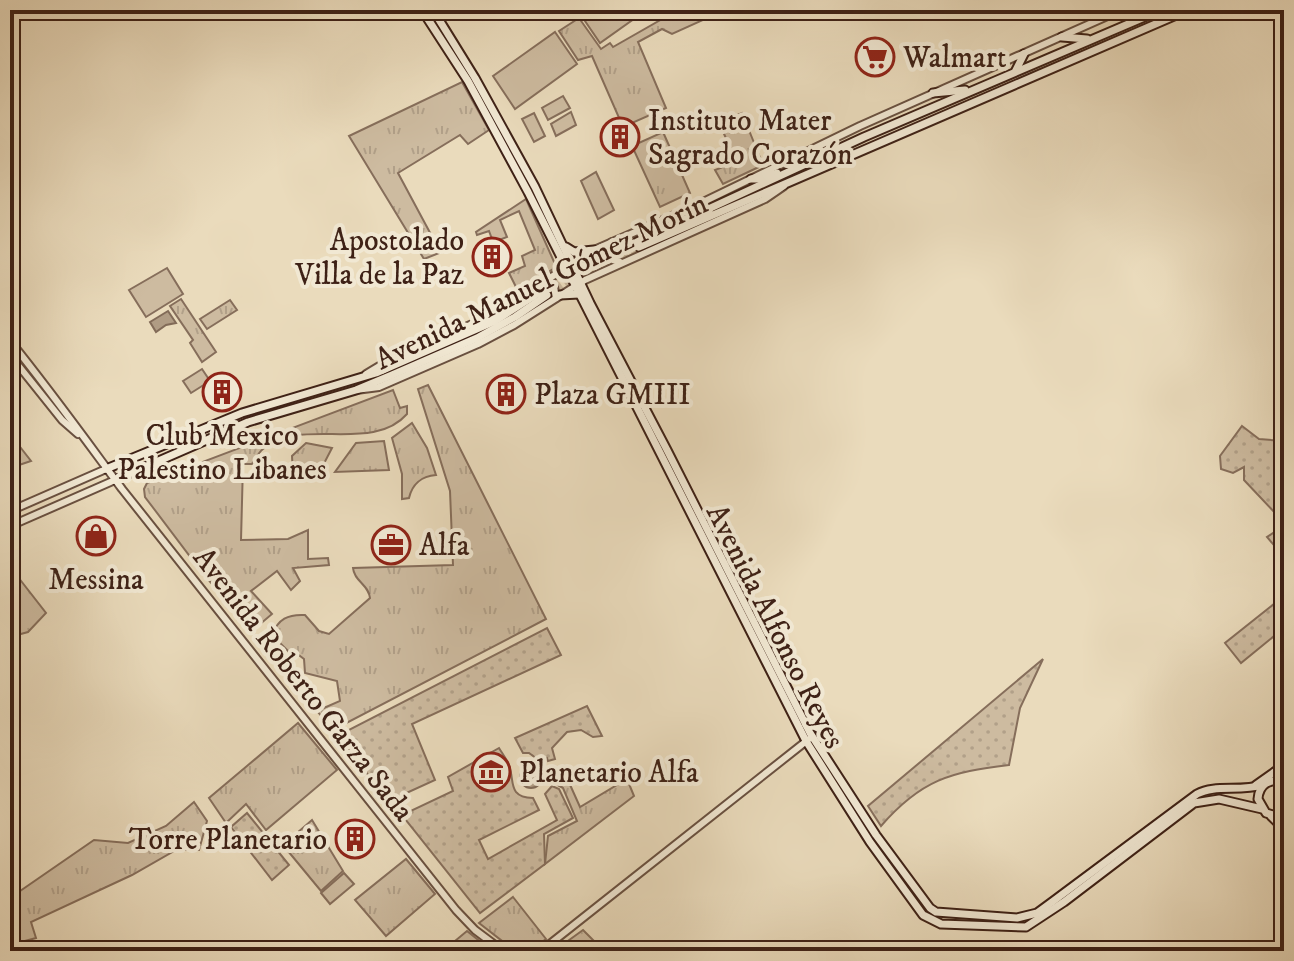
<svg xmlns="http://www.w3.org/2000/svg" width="1294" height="961" font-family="'IM FELL DW Pica',serif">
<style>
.grass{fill:url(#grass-tufts);stroke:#866e5b;stroke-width:2}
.park{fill:url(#park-dots);stroke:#866e5b;stroke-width:2}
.pitch{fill:#cdbba0;stroke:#866e5b;stroke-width:2}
.water{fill:url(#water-waves);stroke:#826b58;stroke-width:2}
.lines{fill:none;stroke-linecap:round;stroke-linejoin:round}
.secondary-tunnel{stroke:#c8b69b;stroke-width:7;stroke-dasharray:7 3.5;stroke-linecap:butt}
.tertiary-casing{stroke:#695040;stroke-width:10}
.secondary-casing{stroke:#3e2116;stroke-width:11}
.tertiary{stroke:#f1e8d3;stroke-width:6}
.secondary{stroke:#f1e8d3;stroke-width:7}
.labels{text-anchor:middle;stroke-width:8;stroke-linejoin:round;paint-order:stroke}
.poi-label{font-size:30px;fill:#3e2116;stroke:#f1e8d3;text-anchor:start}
.street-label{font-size:30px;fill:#3e2116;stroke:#f1e8d3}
</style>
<defs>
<pattern id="grass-tufts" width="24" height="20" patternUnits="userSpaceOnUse" patternTransform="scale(2)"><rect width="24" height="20" fill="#cdbba0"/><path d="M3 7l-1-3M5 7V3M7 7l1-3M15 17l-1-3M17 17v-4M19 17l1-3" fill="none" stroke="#b1a089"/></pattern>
<pattern id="park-dots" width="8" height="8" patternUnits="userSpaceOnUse" patternTransform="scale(2)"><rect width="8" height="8" fill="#cdbba0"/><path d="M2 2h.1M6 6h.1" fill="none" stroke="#b1a089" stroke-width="1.8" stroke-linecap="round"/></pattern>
<pattern id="water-waves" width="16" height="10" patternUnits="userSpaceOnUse" patternTransform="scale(2)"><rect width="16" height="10" fill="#b09c84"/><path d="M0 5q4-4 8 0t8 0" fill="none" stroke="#917f6b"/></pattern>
</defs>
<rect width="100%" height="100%" fill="#eadbbc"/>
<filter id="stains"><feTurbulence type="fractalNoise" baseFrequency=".0025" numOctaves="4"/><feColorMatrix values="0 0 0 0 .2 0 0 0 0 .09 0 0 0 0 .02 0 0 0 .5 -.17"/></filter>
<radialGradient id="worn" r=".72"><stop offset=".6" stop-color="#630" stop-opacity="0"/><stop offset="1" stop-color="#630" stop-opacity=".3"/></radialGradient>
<g class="grass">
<path d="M678,10H694L703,20L672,34L662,29L638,42L666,108L623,127L592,56L578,60L559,31L579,18L601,49L610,43L613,47Z"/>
<path d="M462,82L489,130L468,144L460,135L398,173L435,242H455L457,246L424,259L349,136Z"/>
<path d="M742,113L763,165L723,184L715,170L736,162L719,122Z"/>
<path d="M663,132L690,193L660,207L632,146Z"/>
<path d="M526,199L555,264L553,269L518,291L509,273L525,266L522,256L535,250L519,211L500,220L507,237L499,240L502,245L495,247L489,231L477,235L476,232Z"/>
<path d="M181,299L216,352L202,362L190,343L193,340L170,306Z"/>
<path d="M230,300L237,310L207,329L200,319Z"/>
<path d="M428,385L546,619L333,730L317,711L340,701L337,681L305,673L304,659L296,653L292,655L272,635C278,619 288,614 305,615L319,631L329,634L370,598C369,585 354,581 353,568L453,565L450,491L418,389Z"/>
<path d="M393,390L400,408L407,406V414C372,454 301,416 263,449C259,452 255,459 252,464H243L241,540L288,539L308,530V559L328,558L329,565L293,568L300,581L291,590L277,571L251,591L272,614L252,631L201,571L145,497L144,489L147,483Z"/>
<path d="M412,423L427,448L436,475C421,476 412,485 409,498L402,499V474L392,438Z"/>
<path d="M10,434L31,461L10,468Z"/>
<path d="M384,441L389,470L335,472L356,443Z"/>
<path d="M306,443L332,448L317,477L293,476L292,456Z"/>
<path d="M18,577L46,613L28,632L10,637V579Z"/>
<path d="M298,723L337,770L266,830L246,804L226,823L209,798Z"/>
<path d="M552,776L567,778L580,807L627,779L634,796L545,864L548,836L577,821L563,788L552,782Z"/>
<path d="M194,802L207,821L199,850H176L132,875L31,922L36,938L10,945V898L94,840L128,843L166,826Z"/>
<path d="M312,820L343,871L321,891L283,845Z"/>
<path d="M406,859L435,894L386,936L355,900Z"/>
<path d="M513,897L546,939L530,951H515L479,923Z"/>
<path d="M583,930L604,951H554Z"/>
<path d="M467,931L492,951H443Z"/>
</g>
<g class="park">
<path d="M1242,426L1259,439L1284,441V509L1277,515L1244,480V467L1233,473L1221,469L1220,456Z"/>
<path d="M1284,526V557L1267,537Z"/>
<path d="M1284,596V628L1241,663L1225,643Z"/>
<path d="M547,628L561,655L412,724L435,780L389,801L337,736Z"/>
<path d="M1043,659L1020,708L1009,765C950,772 921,780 881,826L868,806Z"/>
<path d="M587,706L602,736L593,737L581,730L567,732L552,748L555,759L548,761L547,758L540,761L529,753H523L515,738Z"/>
<path d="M499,748C502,753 507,760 509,765C515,781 507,797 533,798L539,810L479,840L488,859L557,820L545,794L552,786L559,789L573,818L544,834L545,864L480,913L402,815L453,791L448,777Z"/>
<path d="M247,813L289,865L272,880L231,827Z"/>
</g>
<g class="pitch">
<path d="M600,10H633L638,16L600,43L585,21Z"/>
<path d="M555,32L577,64L515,109L493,76Z"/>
<path d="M563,96L570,108L548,120L542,108Z"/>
<path d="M571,112L576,125L556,136L551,124Z"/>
<path d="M534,113L545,136L534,142L522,119Z"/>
<path d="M596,172L614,210L598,219L581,181Z"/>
<path d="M167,268L183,294L146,317L129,290Z"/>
<path d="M202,369L210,381L191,393L183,381Z"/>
<path d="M344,873L354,884L330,904L321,893Z"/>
</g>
<g class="water">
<path d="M168,311L176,323L166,325L156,332L150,322Z"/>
<circle cx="531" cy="777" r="11"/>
</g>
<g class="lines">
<g class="secondary-tunnel">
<path d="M543,290L580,266L637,242"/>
<path d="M547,295L582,271L639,247"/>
</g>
<defs>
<g id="tertiary">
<path d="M612,242C608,249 607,254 613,260L620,262"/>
<path d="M545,280L554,287L556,298"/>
<path d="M10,341C49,389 85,439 122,489L456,910L475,930L503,951"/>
<path d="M10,355L62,420L78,434"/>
<path d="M366,374L381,365L490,316L594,250L697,205L860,126L1121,10"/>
<path d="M356,390L379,387L478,344L514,325L585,280L765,199L784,186"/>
<path d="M10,511L106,469"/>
<path d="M10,526L115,480"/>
<path d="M541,951L809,739"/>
</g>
<g id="secondary">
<path d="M422,10L468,81L528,192L806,741L870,842L923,915L941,924L1026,927L1064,902L1194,803L1219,799L1262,809"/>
<path d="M433,10L475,78L535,187L590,303L667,450L810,733L876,835L930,908L936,912L1017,918L1037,913L1052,902L1197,794C1215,784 1239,792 1263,785"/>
<path d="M1062,37L1087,39"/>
<path d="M1016,70L1024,54"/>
<path d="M933,93L965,90"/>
<path d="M751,179H759L777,173"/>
<path d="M637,242L864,137L1161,10"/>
<path d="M566,247L574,252L594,250"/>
<path d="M639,247L1188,10"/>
<path d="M560,295L579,294"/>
<path d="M106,469L242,413L376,373L495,321L543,290"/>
<path d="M115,480L248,422L356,390L392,375L477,338L515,317L547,295"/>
<path d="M806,722L822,730"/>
<path d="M1284,782C1270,778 1259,784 1258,799L1266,813L1277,816L1284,814"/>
<path d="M1256,785L1280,768"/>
<path d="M1271,816L1284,829"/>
</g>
</defs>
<use href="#tertiary" class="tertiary-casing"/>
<use href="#secondary" class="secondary-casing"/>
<use href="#tertiary" class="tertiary"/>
<use href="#secondary" class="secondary"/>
</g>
<defs>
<symbol id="supermarket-ring" viewBox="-11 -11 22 22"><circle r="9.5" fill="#f1e8d3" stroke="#8f2418" stroke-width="1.5"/><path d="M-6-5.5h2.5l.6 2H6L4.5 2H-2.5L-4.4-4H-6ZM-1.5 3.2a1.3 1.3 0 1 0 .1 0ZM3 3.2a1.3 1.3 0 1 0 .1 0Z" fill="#8f2418"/></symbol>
<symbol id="building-ring" viewBox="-11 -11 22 22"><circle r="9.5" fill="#f1e8d3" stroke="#8f2418" stroke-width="1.5"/><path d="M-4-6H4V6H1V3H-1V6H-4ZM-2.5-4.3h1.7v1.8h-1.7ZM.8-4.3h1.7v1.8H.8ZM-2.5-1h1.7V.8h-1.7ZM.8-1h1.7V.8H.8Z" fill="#8f2418"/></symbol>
<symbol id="shop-ring" viewBox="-11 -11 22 22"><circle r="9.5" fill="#f1e8d3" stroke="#8f2418" stroke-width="1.5"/><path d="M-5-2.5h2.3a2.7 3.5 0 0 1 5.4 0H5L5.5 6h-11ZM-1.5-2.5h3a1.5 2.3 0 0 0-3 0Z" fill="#8f2418"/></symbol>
<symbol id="office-ring" viewBox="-11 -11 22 22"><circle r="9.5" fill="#f1e8d3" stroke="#8f2418" stroke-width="1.5"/><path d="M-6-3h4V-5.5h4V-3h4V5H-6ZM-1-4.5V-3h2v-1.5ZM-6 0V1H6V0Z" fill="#8f2418"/></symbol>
<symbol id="museum-ring" viewBox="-11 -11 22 22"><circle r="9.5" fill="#f1e8d3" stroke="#8f2418" stroke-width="1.5"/><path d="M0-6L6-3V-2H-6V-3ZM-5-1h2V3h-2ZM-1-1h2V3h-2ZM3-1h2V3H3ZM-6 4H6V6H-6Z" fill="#8f2418"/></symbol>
</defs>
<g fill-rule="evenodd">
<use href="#supermarket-ring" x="853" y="35" width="44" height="44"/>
<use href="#building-ring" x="598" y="115" width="44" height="44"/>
<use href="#building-ring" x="470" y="235" width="44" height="44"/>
<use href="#building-ring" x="200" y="370" width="44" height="44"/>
<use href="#building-ring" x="484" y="372" width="44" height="44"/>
<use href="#shop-ring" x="74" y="514" width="44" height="44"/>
<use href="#office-ring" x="369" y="523" width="44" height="44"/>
<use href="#museum-ring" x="469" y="750" width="44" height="44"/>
<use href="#building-ring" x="333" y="817" width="44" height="44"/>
</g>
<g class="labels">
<g class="poi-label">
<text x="903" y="67">Walmart</text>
<text x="648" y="130">Instituto Mater<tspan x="648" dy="34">Sagrado Corazón</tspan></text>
<text x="464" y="250" text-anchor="end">Apostolado<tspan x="464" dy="34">Villa de la Paz</tspan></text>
<text x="534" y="404">Plaza GMIII</text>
<text x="222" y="445" text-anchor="middle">Club Mexico<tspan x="222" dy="34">Palestino Libanes</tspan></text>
<text x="419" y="555">Alfa</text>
<text x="96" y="589" text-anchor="middle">Messina</text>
<text x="519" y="782">Planetario Alfa</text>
<text x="327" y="849" text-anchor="end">Torre Planetario</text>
</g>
<g class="street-label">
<text transform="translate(541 281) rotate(-26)" y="10">Avenida Manuel Gómez Morín</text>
<text transform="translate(776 626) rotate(63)" y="10">Avenida Alfonso Reyes</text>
<text transform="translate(304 684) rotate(52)" y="10">Avenida Roberto Garza Sada</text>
</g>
</g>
<rect width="1294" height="961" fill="none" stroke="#eadbbc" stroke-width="40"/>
<rect x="12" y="12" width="1270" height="937" fill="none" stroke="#3e2116" stroke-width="4"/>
<rect x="20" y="20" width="1254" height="921" fill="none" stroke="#3e2116" stroke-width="2"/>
<rect width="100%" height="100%" filter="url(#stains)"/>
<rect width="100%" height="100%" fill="url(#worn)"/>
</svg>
